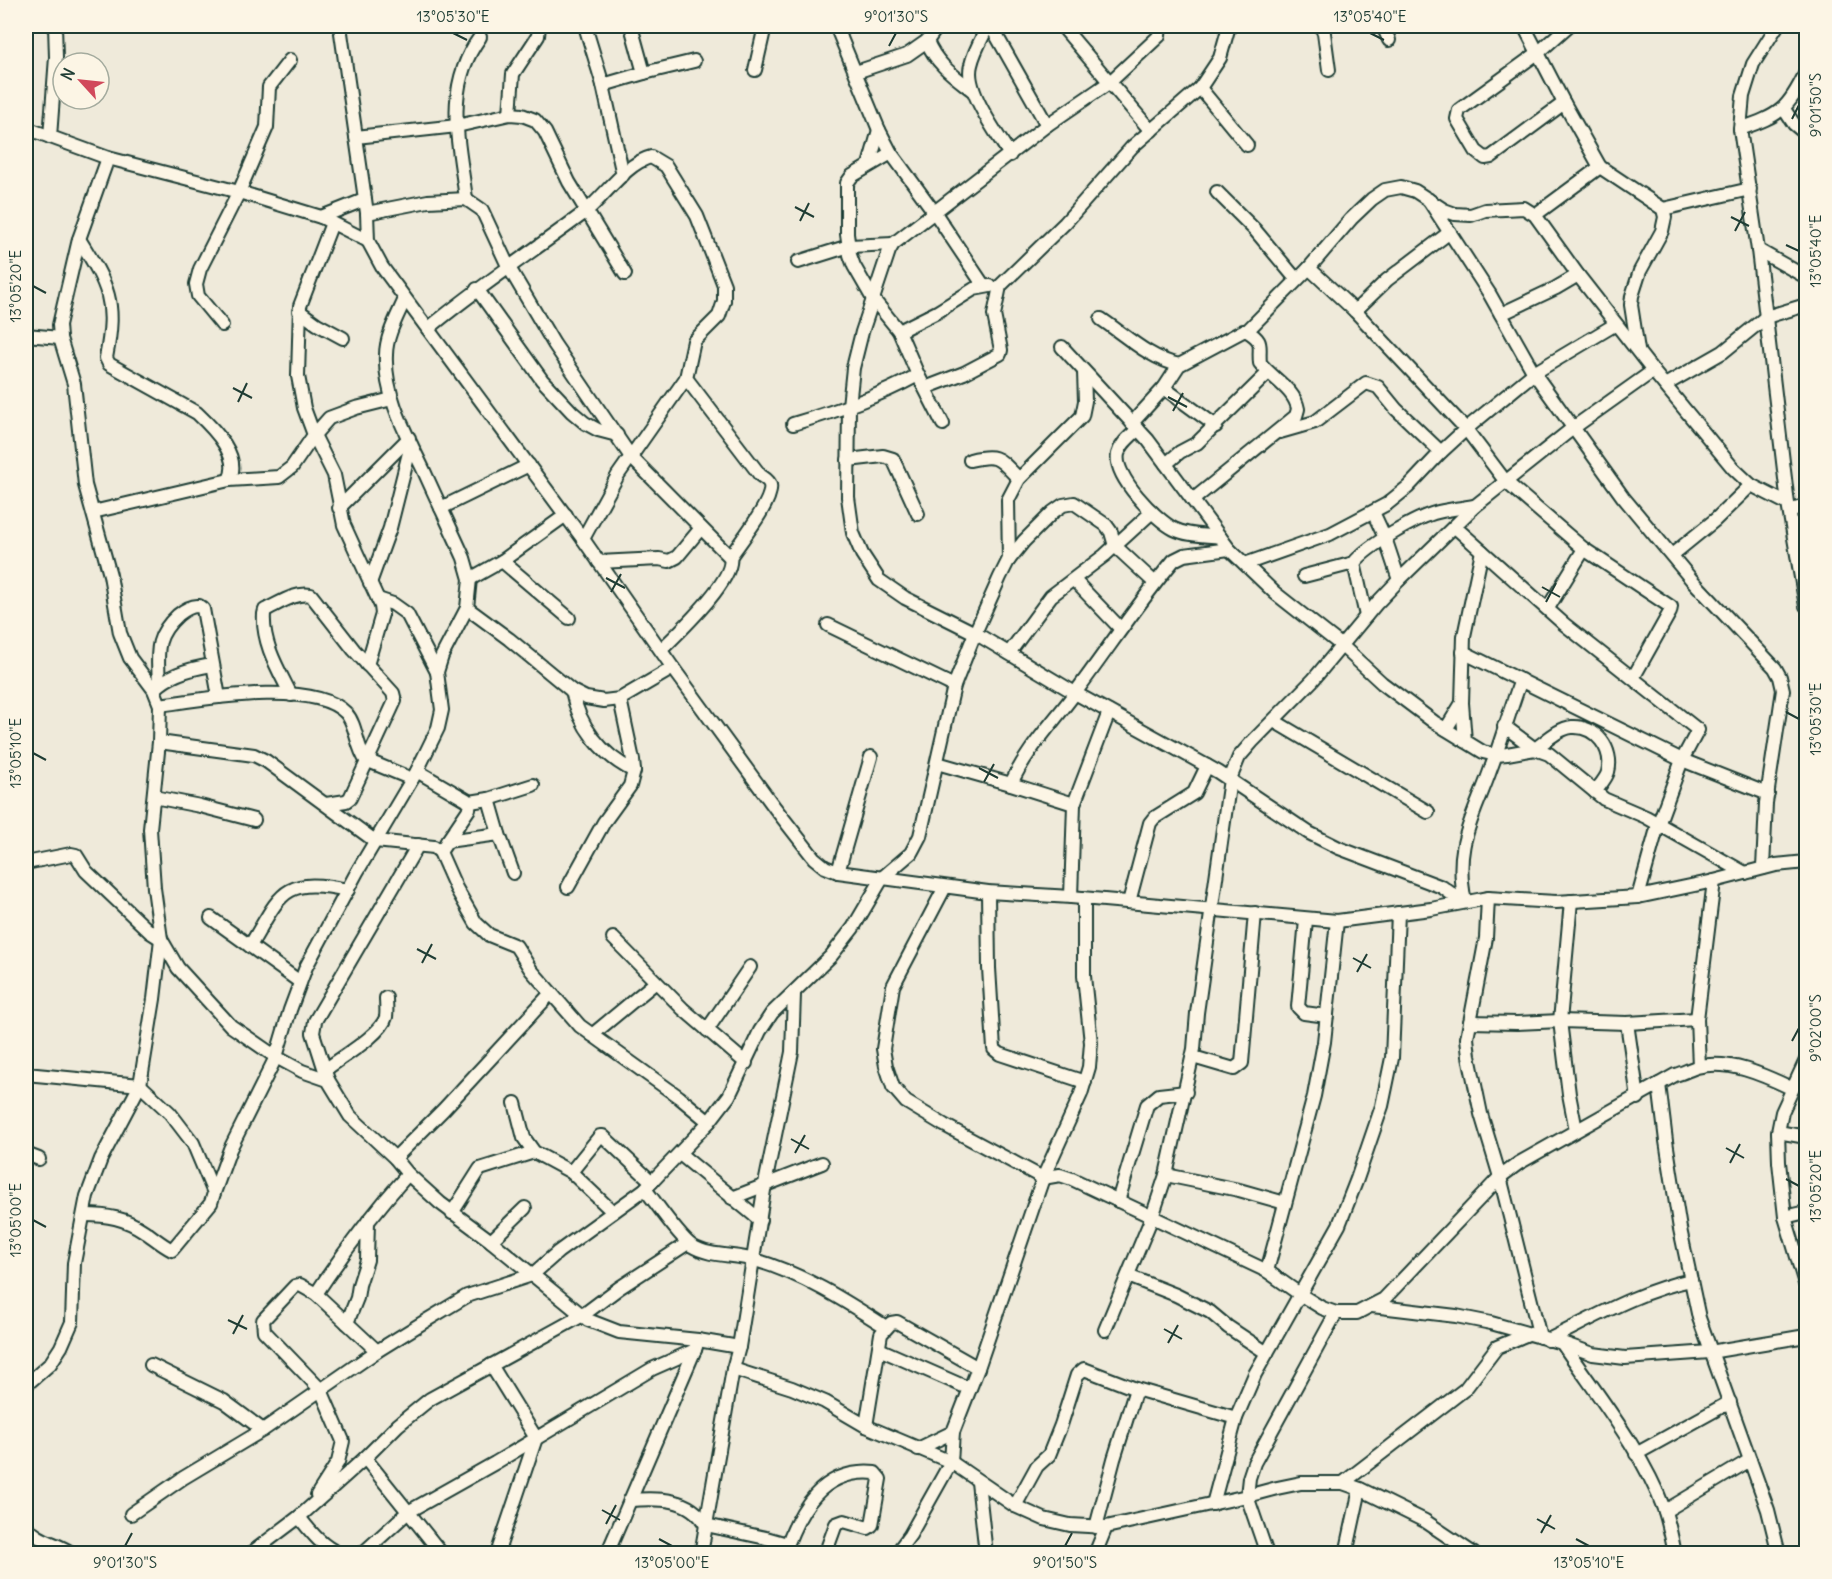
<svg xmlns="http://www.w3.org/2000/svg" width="1832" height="1579" font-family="Delius,sans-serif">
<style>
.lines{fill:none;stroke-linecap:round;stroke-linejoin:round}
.minor-casing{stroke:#1f3d34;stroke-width:16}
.minor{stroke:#fcf5e5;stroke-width:12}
.ticks{fill:none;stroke:#1f3d34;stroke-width:2}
.neatline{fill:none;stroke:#1f3d34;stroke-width:2}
.ticks-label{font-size:15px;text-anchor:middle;fill:#1f3d34}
</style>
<rect width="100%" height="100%" fill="#efeada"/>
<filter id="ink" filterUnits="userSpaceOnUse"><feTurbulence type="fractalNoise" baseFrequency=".0167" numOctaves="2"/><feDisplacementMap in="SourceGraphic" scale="12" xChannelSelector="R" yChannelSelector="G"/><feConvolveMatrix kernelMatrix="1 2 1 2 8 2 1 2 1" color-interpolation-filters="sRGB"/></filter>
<g filter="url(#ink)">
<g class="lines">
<defs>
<g id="minor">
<path d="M340,26L367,213L368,241L382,267L583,539L673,668L775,808L814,858L825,867L838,872L988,892L1071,897L1337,921L1431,909L1488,898L1556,902L1638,897L1714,881L1776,865L1806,862"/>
<path d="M585,26L603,85L623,175"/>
<path d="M836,26L879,130L891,153L935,213L984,286"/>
<path d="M988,26C982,38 974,51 971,65C964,90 997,133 1010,155"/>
<path d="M991,26L1047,125"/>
<path d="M1062,26L1151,131"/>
<path d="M1160,26L1159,36L1110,82L1047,125L893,244L889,251L862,332L853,368L849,406L848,497L853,533L862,554L879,580L905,598L975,633L1075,693L1218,772L1309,833L1339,848L1442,887L1463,902"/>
<path d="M1321,26L1324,33L1329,70"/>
<path d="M1383,26L1389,40"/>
<path d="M1524,26L1564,103L1600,167"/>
<path d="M1777,26L1753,64L1743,96L1740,129L1758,250L1788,504L1806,606"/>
<path d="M927,41C936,64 954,76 972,90"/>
<path d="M755,70L765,26"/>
<path d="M856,72L907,55L927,41L938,26"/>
<path d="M644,73L694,61"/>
<path d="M603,85L644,73L631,26"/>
<path d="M1200,88L1247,145"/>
<path d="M1564,103L1491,157L1485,158L1476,151L1457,119L1459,110L1539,52L1568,26"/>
<path d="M1784,109L1794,124L1806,134"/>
<path d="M510,114L513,74L538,36L539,26"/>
<path d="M26,128L108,158L239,192L321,217L368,241"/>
<path d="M1740,129C1780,115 1788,110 1806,72"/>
<path d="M50,137L56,57L55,26"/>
<path d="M356,137L457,126L510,114L522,115L535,120L545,132L569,182L625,274"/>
<path d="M891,153L852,176L847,183V234L850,255L854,266L873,299L899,331L918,375L943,424"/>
<path d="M869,165L879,130"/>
<path d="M1217,192L1255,230L1296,279"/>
<path d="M466,199C459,142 443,88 480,37"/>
<path d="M1428,199L1489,293L1534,373L1623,497L1691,579L1775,668L1780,677L1783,690L1766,803L1763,868"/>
<path d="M1663,209L1750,189"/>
<path d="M367,213L428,201L466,199L482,210L508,266L554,344L631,457L730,557C736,579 677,634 661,650"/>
<path d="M1535,215L1600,167L1663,209L1665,217L1662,231L1640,271L1632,296L1631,305L1638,350"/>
<path d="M321,217L364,200"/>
<path d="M332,223L300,306L298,376L304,408L314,435L334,475L344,525L381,606L382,614L367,665"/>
<path d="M79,239C109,287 117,301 106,358L109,364L197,413C214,429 242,457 229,480"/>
<path d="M1758,250L1806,277"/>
<path d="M798,262L849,246L893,244"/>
<path d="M1309,268L1355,311L1466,429L1506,482L1584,549L1671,607L1670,612L1633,678"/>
<path d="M477,289L542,380L572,412L585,423L598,430L617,435"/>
<path d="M299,311L317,324L343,338"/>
<path d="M1355,311L1387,280L1450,232"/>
<path d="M1501,314L1556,288L1578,275"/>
<path d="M1101,319C1125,335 1150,359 1179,365"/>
<path d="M222,325L198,296L196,284L200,269L239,192L267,127L269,87L290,60"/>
<path d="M428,329C478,287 532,252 584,213C604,197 626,163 651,157L666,166L697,216L724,285V301L719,316L694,341L686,378L618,475L583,539"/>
<path d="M899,331L937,312L974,289L990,286"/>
<path d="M1247,331L1309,268L1351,219L1372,199L1385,190L1401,187L1415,191L1444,210L1455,214L1471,215L1485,210L1524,208L1535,215L1578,275L1653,371L1733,468L1751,485L1788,504"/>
<path d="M26,335L60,338"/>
<path d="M1062,347L1148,440L1229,549L1275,593L1341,645L1382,683L1434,722L1483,752L1496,755L1507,754L1535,749L1549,754L1604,799L1646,817L1745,873"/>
<path d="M686,378L760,475C764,478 769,480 770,485C774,501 739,543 730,557"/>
<path d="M1665,385L1723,352L1766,317L1806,305"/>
<path d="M925,388L964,373L1000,354L1001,350L994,315L1000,286L1065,223L1132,147L1200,88L1220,58L1229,26"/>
<path d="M1164,388L1216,426"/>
<path d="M1132,423L1164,388L1179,365L1243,331H1247C1265,342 1258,345 1260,363C1272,378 1295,390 1298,409L1296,416L1194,499"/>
<path d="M793,424C836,411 878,397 918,375"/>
<path d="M1138,429C1130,437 1121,443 1118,454C1113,476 1156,520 1174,529C1188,536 1206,535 1220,537"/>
<path d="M1280,432L1315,422L1366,383L1378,387L1396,409L1441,452"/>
<path d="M848,460L883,456L893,459L918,514"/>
<path d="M970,460C999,453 999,459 1019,479"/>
<path d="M1166,464L1180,452L1197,443L1268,373"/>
<path d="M339,508L409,438"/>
<path d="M441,508L529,465"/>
<path d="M1790,511L1806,505"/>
<path d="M93,512L229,480L279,477L292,467L314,435L329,418L356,408L392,399"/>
<path d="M1373,512L1385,538L1399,580"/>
<path d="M1455,527L1564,624L1698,730L1682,760L1658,825L1638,897"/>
<path d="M1672,555L1715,520L1751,485"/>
<path d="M1009,560L1008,500L1019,479L1082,416L1085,401L1084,372"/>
<path d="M502,561L569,618"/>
<path d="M599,562L659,559L669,561L677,557L701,528"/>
<path d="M1354,563L1366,616"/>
<path d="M1245,564L1330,534L1387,504L1408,487L1441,452L1466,429L1534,373L1616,324"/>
<path d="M1304,576L1354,563C1367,546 1417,517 1438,512C1450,509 1463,508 1475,506"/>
<path d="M470,579L502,561L566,515"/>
<path d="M1074,580L1120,628"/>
<path d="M370,583L390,528L411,445"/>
<path d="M378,599L393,604L407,614L437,672"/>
<path d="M467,608L509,639L572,691L586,698L604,701L620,699L673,668"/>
<path d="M1548,608L1584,549"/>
<path d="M828,625L954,686"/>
<path d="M1463,652L1682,760L1768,794"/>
<path d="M1009,653L1051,596L1105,555L1152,512"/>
<path d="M159,685C158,653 153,638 178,615C184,610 191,605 199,606L203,609L219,697"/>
<path d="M155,689C169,674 193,668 212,665"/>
<path d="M572,691C579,726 601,755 634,771"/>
<path d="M291,695C278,669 262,643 264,614L265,610C280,603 295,592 311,595L354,650L393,693L395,701L350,798L346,801L326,804"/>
<path d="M160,705C203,699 314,679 346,713C357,725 356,747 366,760L412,779"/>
<path d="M1274,721L1428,812"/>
<path d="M1504,726L1535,749C1546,741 1559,728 1572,727C1596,725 1614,750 1608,772C1606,779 1599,786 1595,792"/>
<path d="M1446,729L1462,703"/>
<path d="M1465,741L1462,703L1464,636L1482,551"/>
<path d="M159,742L254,755L266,761L375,841L434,847L440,852L456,888L476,923L489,935L516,946L531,970L580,1026L679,1097L709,1122"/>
<path d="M937,763L1011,784C1026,750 1053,723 1075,693C1108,649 1138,603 1174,560L1184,555L1229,549"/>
<path d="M417,771L470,802L469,809L440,852"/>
<path d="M1011,784L1074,804L1071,897"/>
<path d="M154,797L200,806L254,820"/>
<path d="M489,799L499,834L513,873"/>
<path d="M470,802L489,799L533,785"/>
<path d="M1074,804L1109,712"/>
<path d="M447,841L499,834"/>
<path d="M26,863L71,854L76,855L86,871L150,932L161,939L178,968L231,1026L276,1057L302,1071L328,1080L350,1116L395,1158L408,1174L440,1203L491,1241L588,1320L619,1332L698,1340L739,1347"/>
<path d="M838,872L871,757"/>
<path d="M568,887L604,822L630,786L634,771L633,760L620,699"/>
<path d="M945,887L893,986L883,1049L886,1066L893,1087L906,1102L944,1125L1043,1178L1060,1175L1072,1179L1267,1271L1301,1295L1322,1308L1336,1313H1357L1384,1299L1500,1177L1519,1163L1675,1075C1683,1073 1690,1069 1697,1067C1729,1059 1764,1075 1791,1088"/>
<path d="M988,892L989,968L994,1049L1000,1054L1085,1082"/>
<path d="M1488,898L1486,938L1467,1038L1469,1056L1481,1114L1500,1177L1540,1337"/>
<path d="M1571,901L1560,1021L1569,1094L1576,1130"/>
<path d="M1129,902L1150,823L1154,818L1194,793L1207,766"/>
<path d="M1465,902C1453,844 1473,820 1491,768C1502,739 1510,709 1521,680"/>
<path d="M211,918L300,982"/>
<path d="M1306,920L1298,1007L1304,1013L1327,1016"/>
<path d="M613,938L683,1009L746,1063"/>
<path d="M250,946C281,894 282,876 348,890"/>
<path d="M1470,1022L1517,1023L1560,1021L1627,1023L1697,1019"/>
<path d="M1627,1023L1638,1098"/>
<path d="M707,1030L750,967"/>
<path d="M592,1035L656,982"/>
<path d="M1193,1057L1234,1069L1242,1063L1255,913"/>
<path d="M1806,1060L1782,1112L1778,1132L1779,1162L1785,1217L1806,1287"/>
<path d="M1699,1066L1697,1019L1714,881"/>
<path d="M325,1070C340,1058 381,1035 386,1017C387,1011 386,1003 386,998"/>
<path d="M26,1074L140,1085L170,1113L193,1143L214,1193L211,1203L172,1250C162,1245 153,1237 144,1231C125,1218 107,1215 85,1215"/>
<path d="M328,1080L313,1033L315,1021L418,845"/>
<path d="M1659,1084L1666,1141L1680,1229L1699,1318L1768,1510L1779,1554"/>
<path d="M515,1103L524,1138L534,1152L571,1172L613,1212"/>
<path d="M1778,1132L1806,1137"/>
<path d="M26,1154L39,1159"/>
<path d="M680,1154L760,1220"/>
<path d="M395,1158L443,1110L551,993"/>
<path d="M571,1172L600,1136H603L652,1182"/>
<path d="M1166,1175L1239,1190L1285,1203"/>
<path d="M645,1189C656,1203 679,1237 692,1246C710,1257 735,1254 755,1260C803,1274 844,1300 886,1327"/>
<path d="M214,1193L230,1149L276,1057L290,1010L306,967L357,872L417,771L438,728L442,710L437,672L442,656L467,608L470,579L464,558C451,529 437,500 424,471C407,435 384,396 386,355C386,336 397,317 405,299"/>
<path d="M732,1198L822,1163"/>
<path d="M1118,1201L1147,1105L1159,1095L1186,1092"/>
<path d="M452,1213L480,1169L534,1152"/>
<path d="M1785,1217L1806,1212"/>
<path d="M491,1241L525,1208"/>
<path d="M1267,1271L1314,1096L1324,1042L1337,921"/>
<path d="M1128,1276L1176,1295L1210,1312L1228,1327L1267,1353"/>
<path d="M316,1294C344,1251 374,1212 408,1174"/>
<path d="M1372,1306L1456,1316L1491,1323L1562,1343L1593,1354L1625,1358L1710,1352L1806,1336"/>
<path d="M347,1323L357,1298L359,1285L367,1260L368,1221"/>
<path d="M1105,1330L1152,1217L1166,1175L1194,1049L1197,1013L1230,779L1239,757L1252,742L1313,680L1377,603L1399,580L1475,506L1573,428L1653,371"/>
<path d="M1548,1340C1595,1317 1639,1291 1691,1280"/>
<path d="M1562,1343C1597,1395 1642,1450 1664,1509C1669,1523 1672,1539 1675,1554"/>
<path d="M879,1349L970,1389"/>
<path d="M151,1365L224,1401L263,1430"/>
<path d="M491,1365L536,1438L497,1554"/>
<path d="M733,1369L792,1388L825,1402L866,1426L951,1462L1015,1506L1044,1519L1070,1525L1106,1527L1247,1496L1277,1488L1301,1483H1343L1360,1489L1425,1521L1474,1554"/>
<path d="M26,1385L50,1364L61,1347L72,1322L74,1263L87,1196L101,1159L140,1085L154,999L161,939L154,888L150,829L159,742L160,705L154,690L130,658L120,633L110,575L85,485L74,384L60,338L59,325L79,239L108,158"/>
<path d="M866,1426L881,1334L891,1323L897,1322L978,1368"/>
<path d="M918,1449L953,1432"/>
<path d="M1636,1454L1730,1402"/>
<path d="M365,1458L442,1554"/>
<path d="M978,1482L986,1554"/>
<path d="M1343,1483L1465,1389L1497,1347L1528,1334"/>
<path d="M317,1495L338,1462L343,1441L321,1390L264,1331L263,1320L295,1286L300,1285L316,1294L377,1351"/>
<path d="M630,1500C658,1498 690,1497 706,1525L766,1538L787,1544"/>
<path d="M1213,1504L1236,1418L1255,1374L1339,1225L1357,1179L1382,1106L1392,1058L1398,913"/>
<path d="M1015,1506L1037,1466L1049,1455L1061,1425L1077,1375L1084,1369L1136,1389L1236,1418"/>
<path d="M1665,1511L1750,1460"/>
<path d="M131,1514L183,1478L263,1430L377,1351L427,1320L467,1296L532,1275L558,1252L645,1189L709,1122L729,1096L760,1031L772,1013L831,956L853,928L883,877L911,853L920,836L954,686L975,633L1000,577L1008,561L1024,541L1053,512L1063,505L1074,503L1106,525L1111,532L1115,546L1155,583"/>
<path d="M299,1517C311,1532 321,1546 340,1554"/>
<path d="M26,1526C37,1541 58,1543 73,1554"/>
<path d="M1096,1527L1114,1459L1136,1389"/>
<path d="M250,1554L299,1517L365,1458L398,1425L430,1399L583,1315L619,1288L688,1243"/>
<path d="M362,1554L408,1512L495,1463L652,1369L695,1350"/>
<path d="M607,1554L696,1347"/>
<path d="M701,1554L733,1369L739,1347L765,1184L792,1052L794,994"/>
<path d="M784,1554C799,1510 822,1468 875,1473L880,1479L872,1525L868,1528L844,1521L836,1524L828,1546L830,1554"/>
<path d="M896,1554L910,1535L951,1462L953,1432L978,1368L1043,1178L1081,1094L1089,1067L1091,1043L1084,976V898"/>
<path d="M1095,1554L1106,1527"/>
<path d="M1267,1554L1247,1496L1249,1478L1254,1463L1336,1313"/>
<path d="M1346,1554L1360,1489"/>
</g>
</defs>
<use href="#minor" class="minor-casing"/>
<use href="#minor" class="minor"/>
</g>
</g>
<path class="ticks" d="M453,33L467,40M1370,33L1384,40M889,46L896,33M1792,119L1799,105M795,207L814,217M1731,217L1749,226M800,221L809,203M1735,231L1745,212M1786,245L1799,251M33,286L46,293M233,388L252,398M1168,397L1187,407M238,402L247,383M1173,411L1183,393M606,578L625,588M1542,587L1560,597M611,592L621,574M1546,602L1556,583M1786,712L1799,719M33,753L46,760M979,768L998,778M984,782L994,764M417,949L436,959M1353,958L1371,968M422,963L432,944M1357,972L1367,954M1792,1041L1799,1028M791,1139L809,1149M1726,1148L1744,1158M795,1153L805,1135M1730,1163L1740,1144M1786,1179L1799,1186M33,1220L46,1227M228,1320L247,1329M1164,1329L1182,1339M233,1334L243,1315M1168,1343L1178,1325M602,1510L620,1520M1537,1519L1555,1529M606,1524L616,1505M1541,1533L1551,1515M659,1539L672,1546M1576,1539L1589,1546M125,1546L132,1533M1065,1546L1072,1533"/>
<rect width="1832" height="1579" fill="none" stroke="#fcf5e5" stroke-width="66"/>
<g transform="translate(81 81) rotate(297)"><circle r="28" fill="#fcf5e5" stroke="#a4ab9e" stroke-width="1.5"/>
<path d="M0-4.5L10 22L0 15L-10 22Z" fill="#d1495b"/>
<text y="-9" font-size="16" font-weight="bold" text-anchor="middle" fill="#1f3d34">N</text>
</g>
<rect x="33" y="33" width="1766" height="1513" class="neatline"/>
<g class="ticks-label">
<text x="453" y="22">13°05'30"E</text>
<text x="896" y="22">9°01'30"S</text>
<text x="1370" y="22">13°05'40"E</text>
<text transform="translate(1816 105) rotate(-90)" y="5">9°01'50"S</text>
<text transform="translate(1816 251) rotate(-90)" y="5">13°05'40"E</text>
<text transform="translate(16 286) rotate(-90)" y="5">13°05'20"E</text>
<text transform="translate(1816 719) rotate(-90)" y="5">13°05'30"E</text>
<text transform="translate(16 753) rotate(-90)" y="5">13°05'10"E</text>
<text transform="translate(1816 1028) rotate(-90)" y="5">9°02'00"S</text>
<text transform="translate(1816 1186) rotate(-90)" y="5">13°05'20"E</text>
<text transform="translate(16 1220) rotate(-90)" y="5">13°05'00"E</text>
<text x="125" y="1568">9°01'30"S</text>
<text x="672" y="1568">13°05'00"E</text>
<text x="1065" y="1568">9°01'50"S</text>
<text x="1589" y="1568">13°05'10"E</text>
</g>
</svg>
